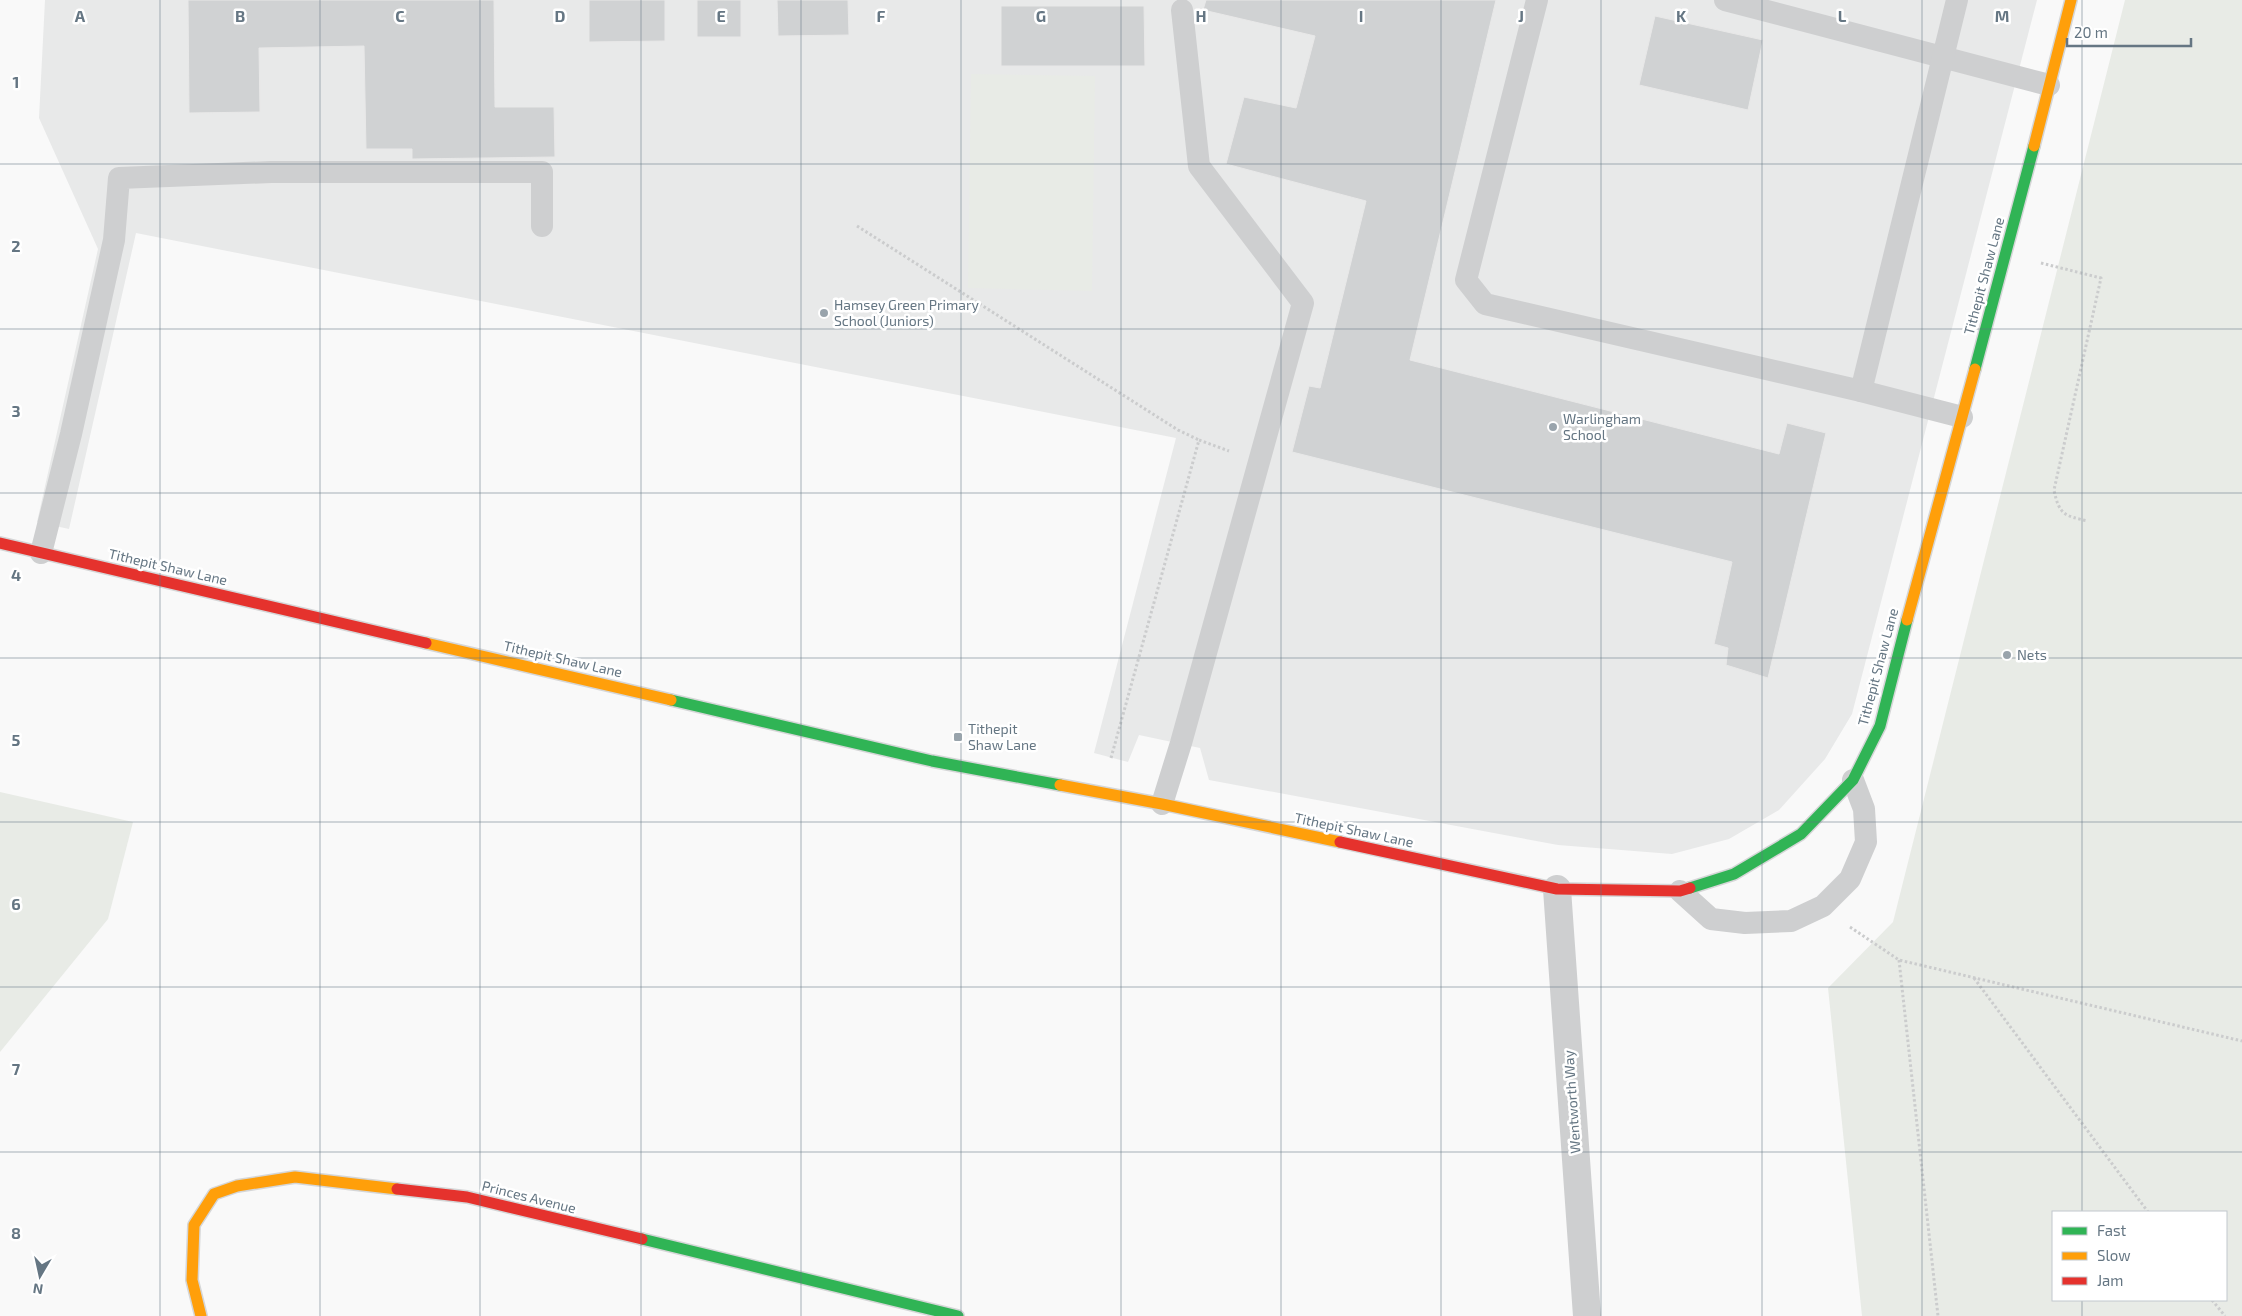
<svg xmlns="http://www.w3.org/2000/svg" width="2242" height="1316" font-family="'Exo 2',sans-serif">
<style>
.built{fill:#e8e9e9}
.green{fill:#e8ebe6;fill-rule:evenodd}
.building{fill:#d0d2d3;stroke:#e8e8e8}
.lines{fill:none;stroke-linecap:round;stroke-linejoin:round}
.fast-casing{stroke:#d5d6d7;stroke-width:14}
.slow-casing{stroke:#d5d6d7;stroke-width:14}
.jam-casing{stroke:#d5d6d7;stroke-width:14}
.path{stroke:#cbcccd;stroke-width:3;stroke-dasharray:2.5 2.5;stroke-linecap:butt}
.lane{stroke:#cecfd0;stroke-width:22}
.street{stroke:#cecfd0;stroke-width:28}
.fast{stroke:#30b455;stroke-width:11}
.slow{stroke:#ff9f0a;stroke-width:11}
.jam{stroke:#e5322d;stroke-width:11}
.grid{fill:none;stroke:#657683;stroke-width:1;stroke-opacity:0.55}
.poi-dot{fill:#99a4ac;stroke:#fff;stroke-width:2}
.labels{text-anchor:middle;stroke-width:5;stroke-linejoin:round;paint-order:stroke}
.street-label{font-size:14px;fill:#657683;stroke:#fff}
.poi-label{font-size:14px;fill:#657683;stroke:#fff;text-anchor:start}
.grid-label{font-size:16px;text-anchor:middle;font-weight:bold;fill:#657683;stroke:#fff;stroke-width:5;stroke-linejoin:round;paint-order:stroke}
</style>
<rect width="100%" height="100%" fill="#f9f9f9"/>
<path class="built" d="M45,0H2037L1852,714L1825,759L1779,810L1729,839L1672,854L1558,845L1209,780L1200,748L1139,735L1128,762L1094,753L1176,438L136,233L69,529L37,522L98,249L39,118Z"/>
<g class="green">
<path d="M2125,0H2242V1316H1862L1828,988L1893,922ZM2053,1212H2226V1300H2053Z"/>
<path d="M971,74L1095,76L1092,291L968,288Z"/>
<path d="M0,792L133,822L108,919L0,1052Z"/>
</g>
<g class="building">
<path d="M188,0H494L495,107H554L555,157L412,159V149H366L364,46L259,48L260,112L189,113Z"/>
<path d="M589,0H665V41L589,42Z"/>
<rect x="697" y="0" width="44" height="37"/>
<path d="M777,0H848L849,35L778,36Z"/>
<path d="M1206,0H1496L1410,360L1779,454L1787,423L1826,433L1768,678L1726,665L1728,648L1714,644L1732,562L1292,452L1309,386L1320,388L1366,201L1226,164L1244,97L1296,108L1315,36L1203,10Z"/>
<path d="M1001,6H1144L1145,66H1001Z"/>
<path d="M1655,16L1763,40L1748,110L1639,85Z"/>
</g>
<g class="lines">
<defs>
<g id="fast">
<path d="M1975,369L2034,146"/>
<path d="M671,700L932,761L1060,785"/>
<path d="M1690,888L1734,874L1801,834L1853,780L1880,726L1907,620"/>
<path d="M642,1239L958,1316"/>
</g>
<g id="slow">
<path d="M2034,146L2071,0"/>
<path d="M1907,620L1975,369"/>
<path d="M426,643L671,700"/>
<path d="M1060,785L1162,804L1340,842"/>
<path d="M201,1316L192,1280L194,1225L214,1194L237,1186L295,1177L397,1189"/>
</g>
<g id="jam">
<path d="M0,543L426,643"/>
<path d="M1340,842L1557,889L1680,891L1690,888"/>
<path d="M397,1189L467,1197L642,1239"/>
</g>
</defs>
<use href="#fast" class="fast-casing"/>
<use href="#slow" class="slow-casing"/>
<use href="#jam" class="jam-casing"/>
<g class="path">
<path d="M857,226L1178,430L1199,440"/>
<path d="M2041,263L2101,278L2054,490C2059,515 2065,516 2088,521"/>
<path d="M1111,758L1199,440L1229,451"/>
<path d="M1850,927L1899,960L2242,1041"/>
<path d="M1899,960L1938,1316"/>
<path d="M1974,978L2148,1212"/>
<path d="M2212,1300L2225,1316"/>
</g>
<g class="lane">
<path d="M1537,0L1466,280L1485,304L1861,391L1962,417"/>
<path d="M1725,0L2049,85"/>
<path d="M1861,391L1957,0"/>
<path d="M41,553L71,434L114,240L119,178L271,172H542V226"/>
<path d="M1162,804L1181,743L1303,303L1199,166L1182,10"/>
<path d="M1680,891L1711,919L1745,923L1791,921L1823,906L1850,879L1866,842L1864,809L1853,780"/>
</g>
<path class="street" d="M1557,889L1587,1316"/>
<use href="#fast" class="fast"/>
<use href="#slow" class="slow"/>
<use href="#jam" class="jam"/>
</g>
<path class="grid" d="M160,0V1316M320,0V1316M480,0V1316M641,0V1316M801,0V1316M961,0V1316M1121,0V1316M1281,0V1316M1441,0V1316M1601,0V1316M1762,0V1316M1922,0V1316M2082,0V1212M0,164H2242M0,329H2242M0,493H2242M0,658H2242M0,822H2242M0,987H2242M0,1152H2242M2082,1300V1316"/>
<g class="poi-dot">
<circle cx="824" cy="313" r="5"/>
<circle cx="1553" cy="427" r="5"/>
<circle cx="2007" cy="655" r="5"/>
<rect x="953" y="732" width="10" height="10" rx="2.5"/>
</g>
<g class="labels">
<g class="street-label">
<text transform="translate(1984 276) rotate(-75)" y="5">Tithepit Shaw Lane</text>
<text transform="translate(168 567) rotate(13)" y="5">Tithepit Shaw Lane</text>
<text transform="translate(563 659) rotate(13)" y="5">Tithepit Shaw Lane</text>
<text transform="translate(1878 667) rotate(-75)" y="5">Tithepit Shaw Lane</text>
<text transform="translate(1354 830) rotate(12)" y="5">Tithepit Shaw Lane</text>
<text transform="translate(1572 1102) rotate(-94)" y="5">Wentworth Way</text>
<text transform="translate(529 1197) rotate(14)" y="5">Princes Avenue</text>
</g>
<g class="poi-label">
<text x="834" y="310">Hamsey Green Primary<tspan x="834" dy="16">School (Juniors)</tspan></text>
<text x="1563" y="424">Warlingham<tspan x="1563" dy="16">School</tspan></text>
<text x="2017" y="660">Nets</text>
<text x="968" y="734">Tithepit<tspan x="968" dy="16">Shaw Lane</tspan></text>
</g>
</g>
<g class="grid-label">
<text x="80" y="22">A</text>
<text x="240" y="22">B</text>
<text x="400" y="22">C</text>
<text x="560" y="22">D</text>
<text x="721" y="22">E</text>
<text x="881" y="22">F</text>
<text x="1041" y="22">G</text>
<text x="1201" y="22">H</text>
<text x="1361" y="22">I</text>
<text x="1521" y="22">J</text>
<text x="1681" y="22">K</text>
<text x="1842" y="22">L</text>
<text x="2002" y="22">M</text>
<text x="16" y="88">1</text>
<text x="16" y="252">2</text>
<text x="16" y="417">3</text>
<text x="16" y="581">4</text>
<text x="16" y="746">5</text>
<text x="16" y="910">6</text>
<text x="16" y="1075">7</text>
<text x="16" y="1239">8</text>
</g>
<rect x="2052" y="1211" width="175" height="90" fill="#ffffff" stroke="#c1c8cd"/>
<rect x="2062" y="1227" width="25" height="8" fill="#30b455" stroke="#c1c8cd"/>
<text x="2097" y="1236" font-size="15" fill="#657683">Fast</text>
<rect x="2062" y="1252" width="25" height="8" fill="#ff9f0a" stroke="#c1c8cd"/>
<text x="2097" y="1261" font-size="15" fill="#657683">Slow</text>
<rect x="2062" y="1277" width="25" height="8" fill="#e5322d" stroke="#c1c8cd"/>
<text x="2097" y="1286" font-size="15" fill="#657683">Jam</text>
<g transform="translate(40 1276) rotate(189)" stroke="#ffffff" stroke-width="4" paint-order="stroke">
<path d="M0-4L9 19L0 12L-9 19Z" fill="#657683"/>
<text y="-8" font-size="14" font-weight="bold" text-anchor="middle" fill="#657683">N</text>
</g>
<path d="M2067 38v8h124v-8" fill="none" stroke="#657683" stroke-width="2.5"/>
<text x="2074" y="38" font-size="15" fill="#657683" stroke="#ffffff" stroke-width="4" paint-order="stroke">20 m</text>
</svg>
